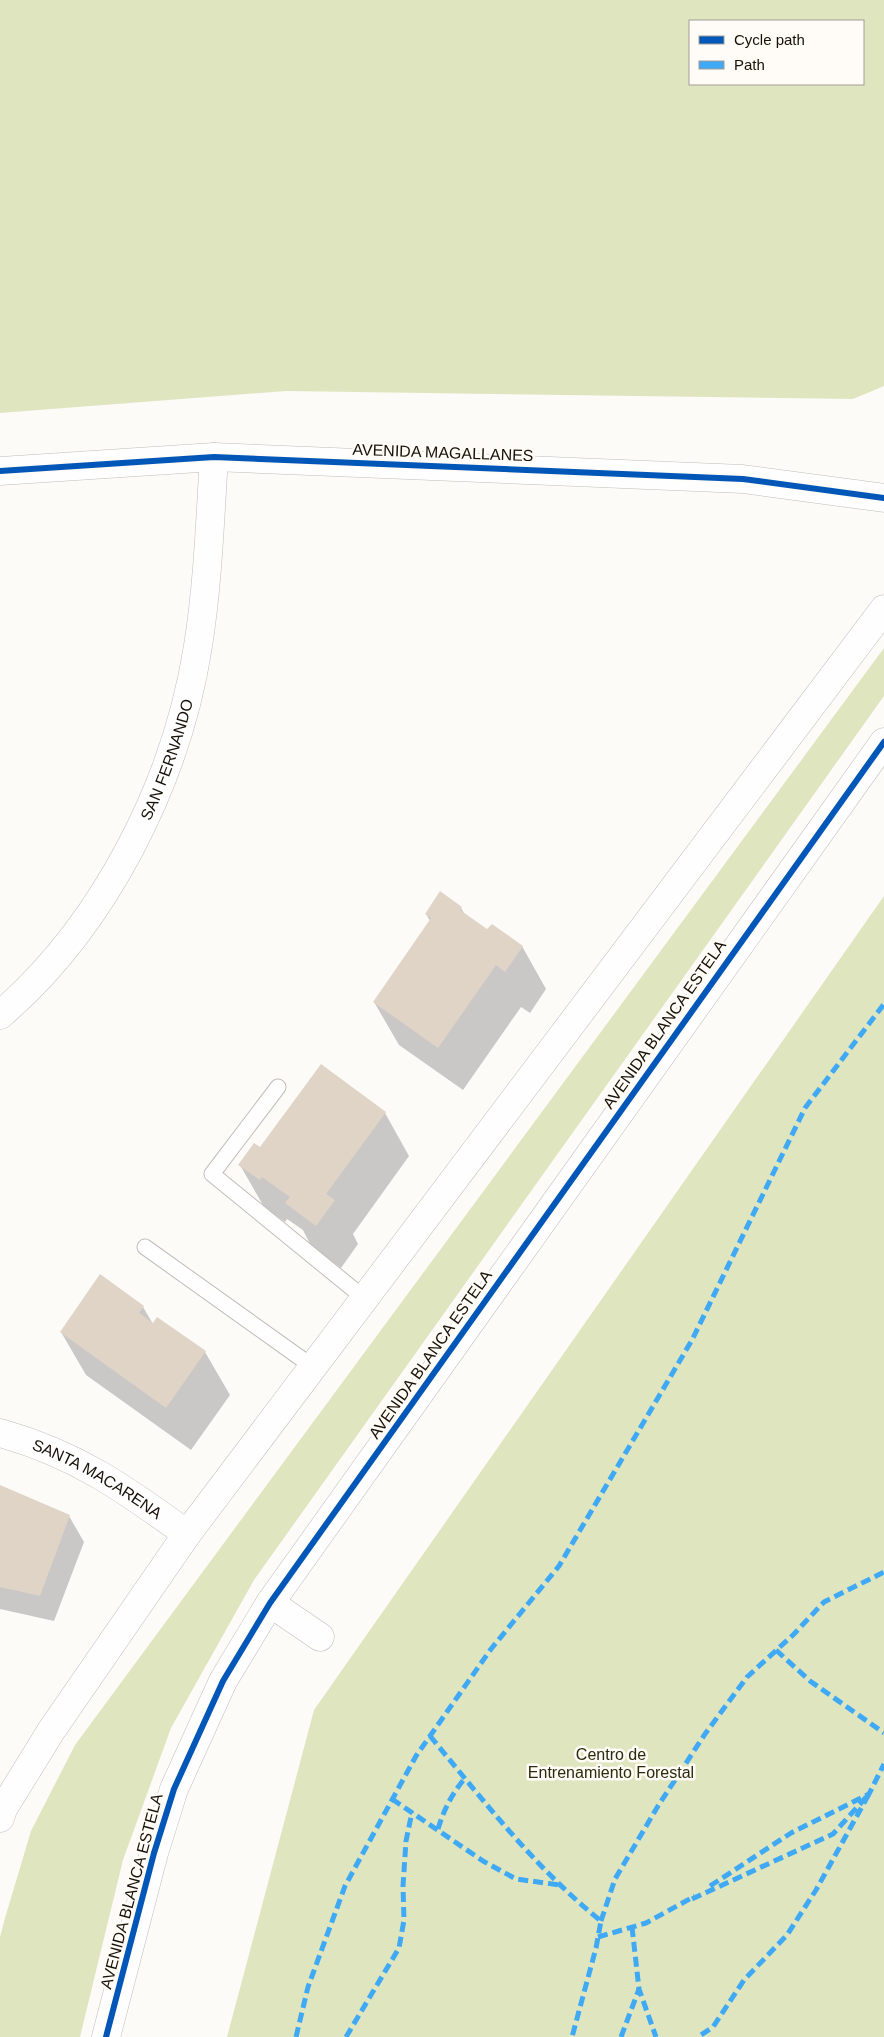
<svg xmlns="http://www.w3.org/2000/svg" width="884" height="2037" font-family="Arial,sans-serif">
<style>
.green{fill:#dfe6bf;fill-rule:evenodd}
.shadow{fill:#0003}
.building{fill:#e0d4c7}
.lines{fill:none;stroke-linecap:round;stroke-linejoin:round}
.lane-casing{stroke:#c1bdb8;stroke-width:17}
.street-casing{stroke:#c1bdb8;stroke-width:29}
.lane{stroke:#fffefe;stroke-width:15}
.street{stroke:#fffefe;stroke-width:28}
.quiet{stroke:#3fa9f5;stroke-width:5;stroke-dasharray:10 5;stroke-linecap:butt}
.cycleway-casing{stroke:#fffbf6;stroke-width:9}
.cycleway{stroke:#0057b8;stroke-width:6}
.labels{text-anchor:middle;stroke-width:5;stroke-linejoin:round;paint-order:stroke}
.street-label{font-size:16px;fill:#171009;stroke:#fffbf6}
.park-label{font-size:16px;fill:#272d0b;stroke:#fffbf6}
</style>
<rect width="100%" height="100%" fill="#fdfbf8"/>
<g class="green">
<path d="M0,0H884V386L853,399L286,391L0,413ZM863,21V84H690V21Z"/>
<path d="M884,648V696L254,1580L171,1728L123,1860L80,2037H0V1937L5,1918L31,1831L75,1745Z"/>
<path d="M884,896V2037H227L314,1710Z"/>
</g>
<g class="shadow">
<path d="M461,908L466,916L488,931L522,946L546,989L530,1013L521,1007L463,1090L399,1045L374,1002L430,921L426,914Z"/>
<path d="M385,1113L409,1156L353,1234L358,1244L341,1268L311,1246L303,1230L287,1219L285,1222L264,1207L240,1165L260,1149Z"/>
<path d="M143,1307L153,1324L205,1352L230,1395L191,1450L86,1375L61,1332Z"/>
<path d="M0,1486L69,1516L84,1542L54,1621L0,1609Z"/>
</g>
<g class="building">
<path d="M440,891L462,907L460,910L487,929L492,924L523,946L505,972L496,965L438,1048L373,1002L431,918L425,914Z"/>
<path d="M321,1064L386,1112L326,1194L335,1200L316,1226L285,1203L290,1197L262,1177L260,1180L238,1165L254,1143L260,1147Z"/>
<path d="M100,1274L144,1306L139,1313L153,1323L157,1317L206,1351L166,1408L60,1332Z"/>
<path d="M0,1485L70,1515L40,1596L0,1587Z"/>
</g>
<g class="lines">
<defs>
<g id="lane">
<path d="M278,1087L212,1174L364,1298"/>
<path d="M145,1247L313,1367"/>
</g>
<g id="street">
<path d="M0,471L214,457L743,479L884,498"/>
<path id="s1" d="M0,1015C105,925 177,781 198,646C208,583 210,520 214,457"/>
<path id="s2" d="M0,1433C76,1454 125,1489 187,1534"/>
<path d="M270,1603L320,1637"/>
<path d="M0,1818L3,1809L51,1731L187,1534L884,609"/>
<path d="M106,2037L154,1853L174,1789L223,1681L270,1603L884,742"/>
</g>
</defs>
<use href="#lane" class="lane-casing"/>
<use href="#street" class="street-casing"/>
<use href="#lane" class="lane"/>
<use href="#street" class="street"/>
<g class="quiet">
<path d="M776,1650L810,1681L884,1733"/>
<path d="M430,1736C484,1801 535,1868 601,1921L596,1948L572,2037"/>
<path d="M392,1799L483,1861L516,1879L560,1885"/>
<path d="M438,1829C444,1809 452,1794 465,1778"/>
<path d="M710,1886L791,1833L869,1794L884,1764"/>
<path d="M692,1899L833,1834L869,1794L816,1890L787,1935L744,1980L713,2027L698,2037"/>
<path d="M601,1921L615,1879L658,1806L705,1734L747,1677L793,1635L824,1602L884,1572"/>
<path d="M632,1927L639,1989L656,2037"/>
<path d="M598,1937L646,1923L695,1896"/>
<path d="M296,2037L308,1987L345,1886L416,1756L491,1649L559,1566L692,1340L805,1108L884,1004"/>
<path d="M346,2037L399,1948L404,1920L403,1886L406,1841L412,1812"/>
<path d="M621,2037L639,1989"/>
</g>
<defs>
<g id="cycleway">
<path d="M0,471L214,457L743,479L884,498"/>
<path d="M106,2037L154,1853L174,1789L223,1681L270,1603L884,742"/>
</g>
</defs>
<use href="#cycleway" class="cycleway-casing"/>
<use href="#cycleway" class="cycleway"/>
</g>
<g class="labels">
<g class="street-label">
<text transform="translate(443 452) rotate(2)" y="6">AVENIDA MAGALLANES</text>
<text dy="6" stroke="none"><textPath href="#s1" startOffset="309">SAN FERNANDO</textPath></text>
<text transform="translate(664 1024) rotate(-55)" y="6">AVENIDA BLANCA ESTELA</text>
<text transform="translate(430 1354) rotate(-55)" y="6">AVENIDA BLANCA ESTELA</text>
<text dy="6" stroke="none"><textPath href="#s2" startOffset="108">SANTA MACARENA</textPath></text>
<text transform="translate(131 1891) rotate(-75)" y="6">AVENIDA BLANCA ESTELA</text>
</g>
<g class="park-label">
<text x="611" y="1760">Centro de<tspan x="611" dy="18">Entrenamiento Forestal</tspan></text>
</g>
</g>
<rect x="689" y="20" width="175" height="65" fill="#fffbf6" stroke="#a29d97"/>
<rect x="699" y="36" width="25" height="8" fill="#0057b8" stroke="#a29d97"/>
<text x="734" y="45" font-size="15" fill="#171009">Cycle path</text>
<rect x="699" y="61" width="25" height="8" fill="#3fa9f5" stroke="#a29d97"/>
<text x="734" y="70" font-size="15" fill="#171009">Path</text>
</svg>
